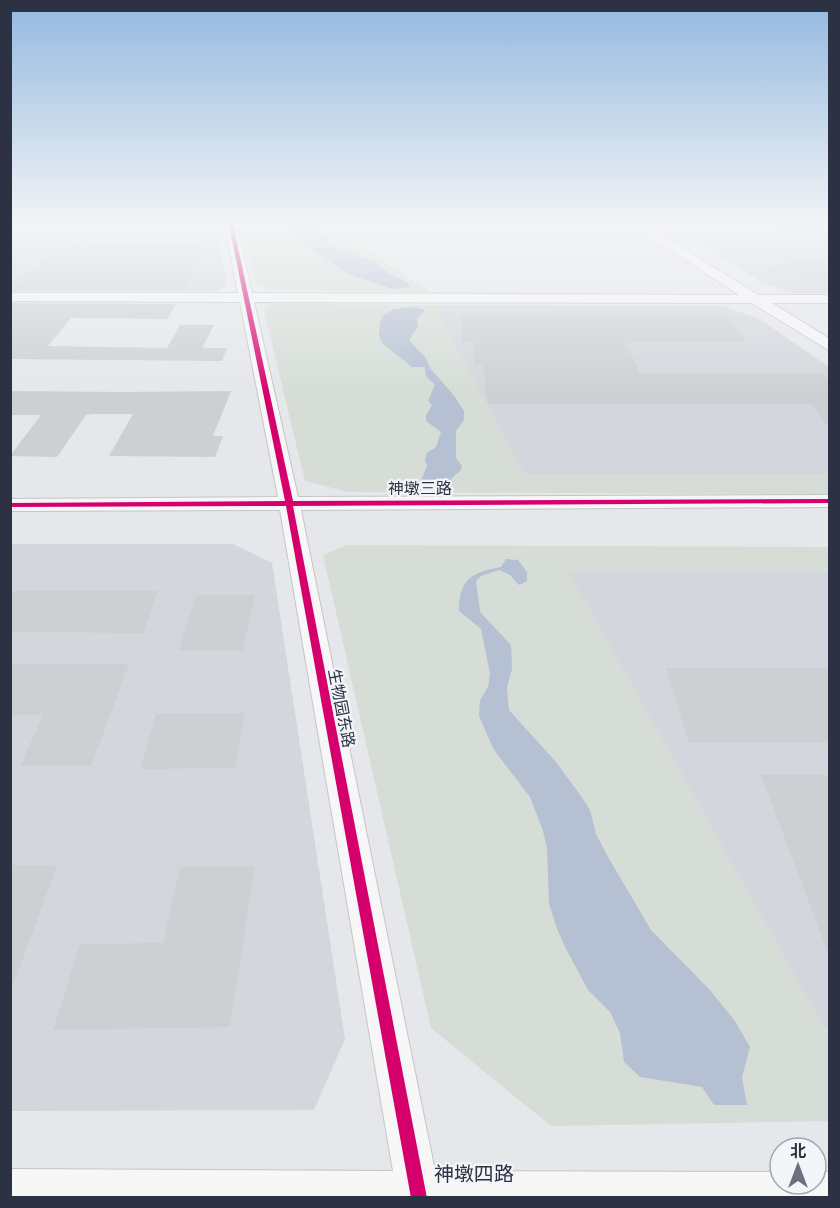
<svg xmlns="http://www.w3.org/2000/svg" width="840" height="1208" font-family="'Open Sans','Noto Sans SC',sans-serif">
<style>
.built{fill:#d4d6dd}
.green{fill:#d5ddd6}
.water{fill:#b5c1d3}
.building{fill:#cdcfd2}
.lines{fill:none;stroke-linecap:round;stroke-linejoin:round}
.secondary-casing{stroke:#c3c5c8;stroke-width:2}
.secondary{fill:#f7f7f8;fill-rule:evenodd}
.cycleway-casing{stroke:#f3f5f8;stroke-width:4}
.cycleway{fill:#d6006c;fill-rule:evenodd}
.labels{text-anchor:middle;stroke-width:4.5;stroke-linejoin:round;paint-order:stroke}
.street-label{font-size:16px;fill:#2c3243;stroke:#f3f5f8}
.near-street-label{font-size:20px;fill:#2c3243;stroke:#f3f5f8}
</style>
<rect width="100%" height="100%" fill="#e5e7ea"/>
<g class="built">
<path d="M11,225H216L227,286L217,291H11Z"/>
<path d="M670,225H829V293H794L762,282Z"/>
<path d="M442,305L722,306L758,318L829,367V474H524L438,313Z"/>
<path d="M10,544H233L272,563L345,1039L314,1110L11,1111Z"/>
<path d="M567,570L829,571V1033L823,1026Z"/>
</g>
<g class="green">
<path d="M240,225H328L431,292L271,290L256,282Z"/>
<path d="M274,304L442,305L438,313L524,474H829V494L349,492L305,481L264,310L268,305Z"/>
<path d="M347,545L829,547V571H568L823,1026L829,1033V1121L551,1126L431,1028L323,555Z"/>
</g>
<g class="water">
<path d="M286,225C305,225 321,224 330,244L375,262L388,273L408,283L410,287L393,289L351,275L306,246L289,232Z"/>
<path d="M411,307L424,309V312L417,318L418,327L409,340L425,357L430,368L455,397L464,411V420L456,431V458L462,466L461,470L451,479L454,482C442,488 432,489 421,481L427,466L425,460L427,453L436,447L441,432L426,421V416L432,405L428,401L435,385L426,376L425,367H412L382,343L379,336L380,322L384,315L394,309Z"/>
<path d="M506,559L518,560L527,572V581L519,585L510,575L499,570L481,576L476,581L480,612L511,645L512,669L507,688L509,710L556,762L581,796L590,810L596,834L608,857L651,930L709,989L735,1021L750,1047L742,1077L747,1105H714L702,1087L640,1077L624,1062L620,1033L610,1012L588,990L566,949L557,929L549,903L547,848L543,831L530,797L494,750L479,716L480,700L488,687L490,674L481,629L459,611C459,580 471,572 501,567Z"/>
</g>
<g class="building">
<path d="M773,225H830V249H798Z"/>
<path d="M64,242L204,243L187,272H195L184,291H10L28,271H36Z"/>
<path d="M815,257L830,270V281L760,269Z"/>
<path d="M10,303L176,304L167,319L71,318L48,346L167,348L180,325H214L202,348H227L222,361L10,359Z"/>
<path d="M461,315H728L746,342H626L640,374L823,373L830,382V429L812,404H488L483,365H475L473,342H462Z"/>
<path d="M10,391L120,392L231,391L213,436H223L215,457L109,456L133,414H93L86,415L57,457L10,456L41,415H10Z"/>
<path d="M10,591H158L143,633L10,632Z"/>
<path d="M196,595H255L243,650H179Z"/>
<path d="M10,664H129L91,766H20L43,715H10Z"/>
<path d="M666,668H830V742L689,743Z"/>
<path d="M245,713L235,768L140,769L156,714Z"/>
<path d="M761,775H830V953H828Z"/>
<path d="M10,865L57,866L12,988H10Z"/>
<path d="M255,866L230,1027L53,1030L80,944L163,943L180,867Z"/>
</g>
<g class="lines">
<defs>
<path id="secondary" d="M225,225H237L252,293L739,295L632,225H646L758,295H830V303H772L830,339V351L752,303L254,302L298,497L830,495V507L301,510L435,1171L780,1172V1184H816V1172H830V1198H10V1169L393,1171L280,510L10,511V499L278,497L240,302L10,301V293H238Z"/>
</defs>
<use href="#secondary" class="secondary-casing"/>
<use href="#secondary" class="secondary"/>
<defs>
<path id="cycleway" d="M229,225H233L293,501L830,499V503L293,506L427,1198H411L286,506L10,507V503L285,501Z"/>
</defs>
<use href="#cycleway" class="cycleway-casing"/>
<use href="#cycleway" class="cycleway"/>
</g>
<linearGradient id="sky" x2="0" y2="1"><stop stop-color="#93b9e0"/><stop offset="0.57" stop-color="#f3f4f6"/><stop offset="1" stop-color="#f3f4f6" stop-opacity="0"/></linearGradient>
<rect width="840" height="394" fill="url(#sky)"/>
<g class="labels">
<g class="street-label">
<text x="420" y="494">神墩三路</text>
<text transform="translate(342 708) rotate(79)" y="6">生物园东路</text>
</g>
<g class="near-street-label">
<text x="474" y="1181">神墩四路</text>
</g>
</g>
<rect width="840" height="1208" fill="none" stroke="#2c3243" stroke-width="24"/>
<g transform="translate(798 1166)"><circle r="28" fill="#f3f5f8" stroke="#a3a7b0" stroke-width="1.5"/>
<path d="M0-4.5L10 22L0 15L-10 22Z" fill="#6d717d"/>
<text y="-9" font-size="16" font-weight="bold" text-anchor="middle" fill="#2c3243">北</text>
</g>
</svg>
